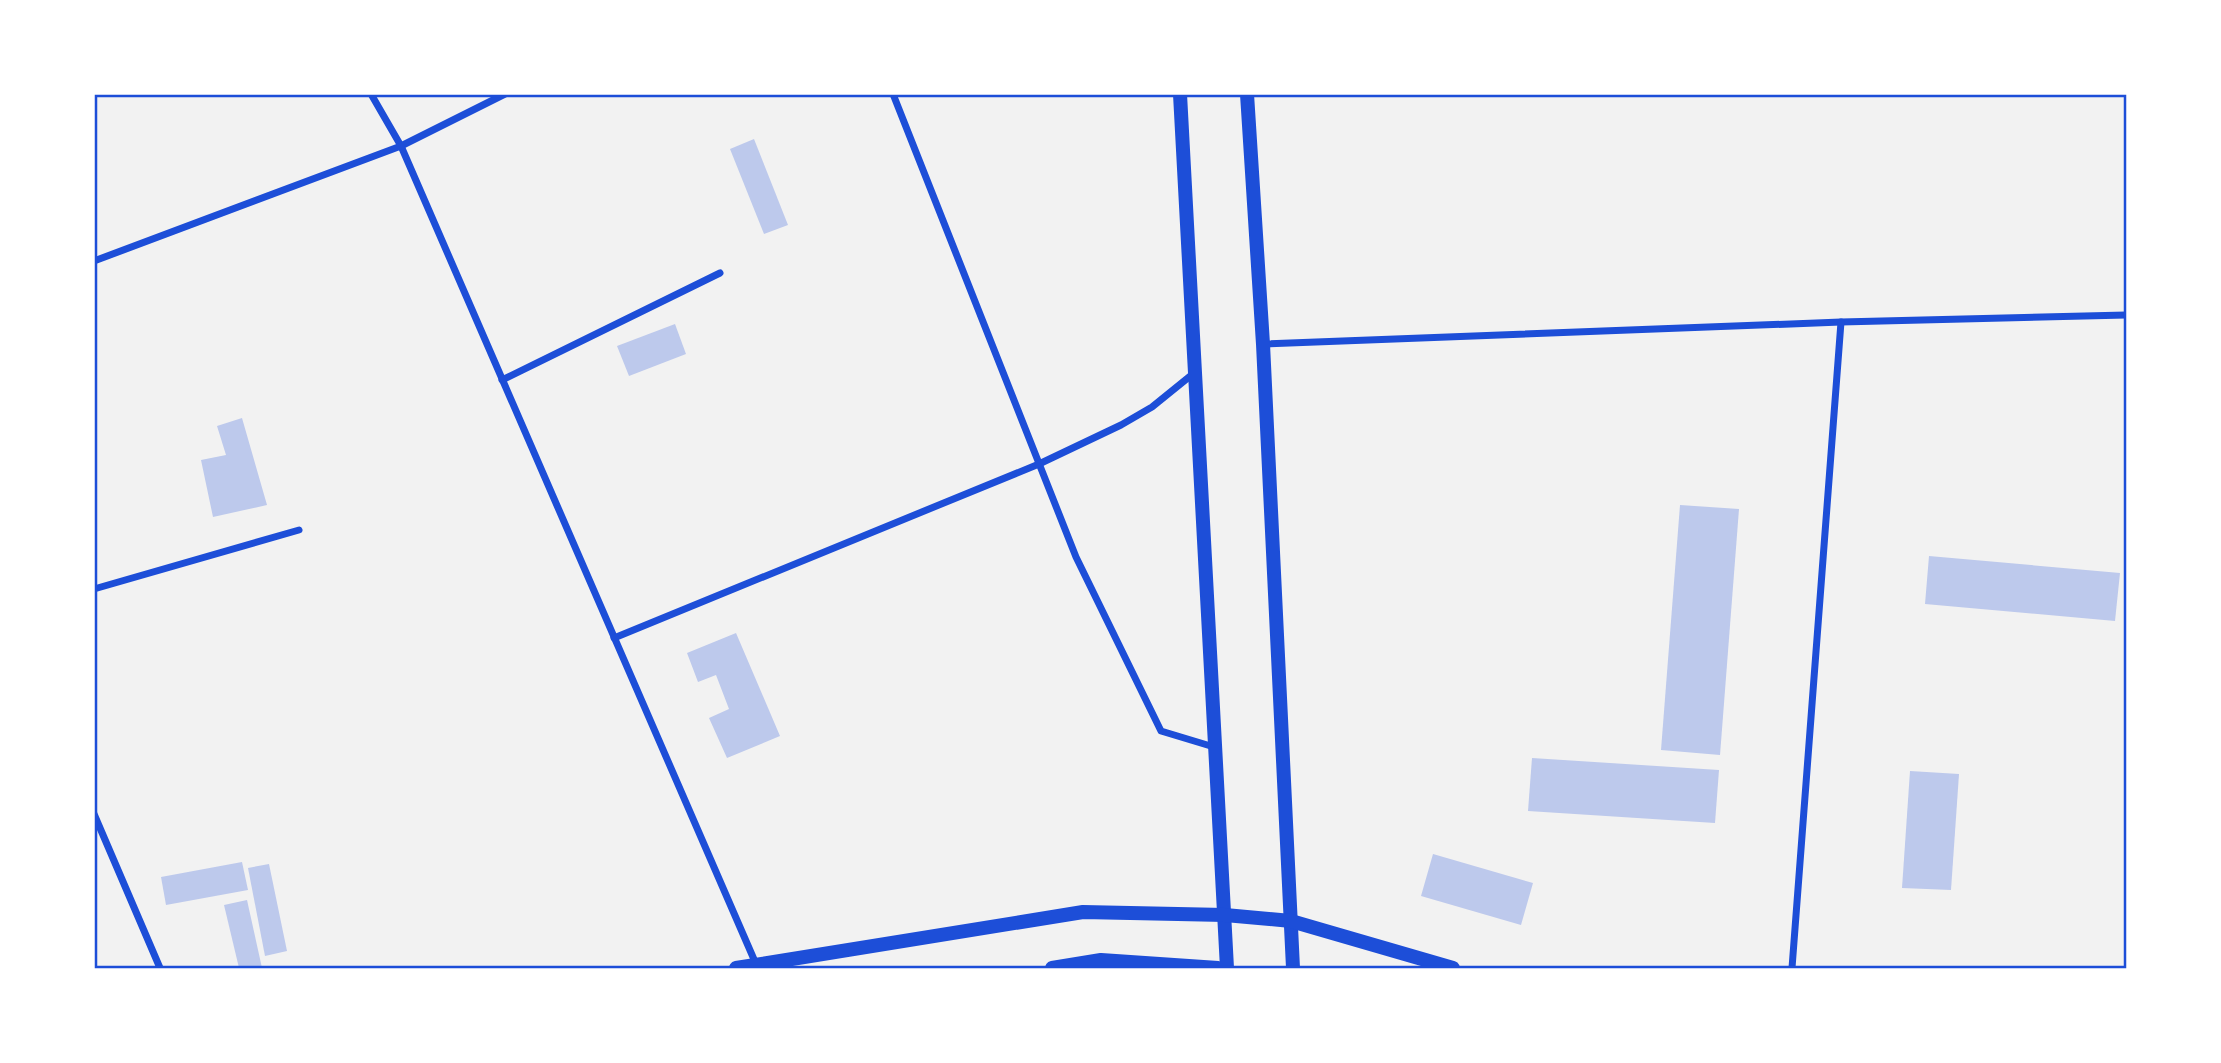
<svg xmlns="http://www.w3.org/2000/svg" width="2221" height="1063" font-family="Signika,sans-serif">
<style>
.building{fill:#bdc9ec}
.lines{fill:none;stroke-linecap:round;stroke-linejoin:round}
.minor{stroke:#1d4ed8;stroke-width:7}
.secondary{stroke:#1d4ed8;stroke-width:14}
.neatline{fill:none;stroke:#1d4ed8;stroke-width:2.5}
</style>
<rect width="100%" height="100%" fill="#f2f2f2"/>
<g class="building">
<path d="M754,139L788,225L764,234L730,149Z"/>
<path d="M675,324L686,354L629,376L617,346Z"/>
<path d="M242,418L267,505L213,517L201,460L226,455L217,426Z"/>
<path d="M1680,505L1739,509L1720,755L1661,750Z"/>
<path d="M1929,556L2120,573L2115,621L1925,604Z"/>
<path d="M736,633L780,736L727,758L709,718L729,709L716,675L698,682L687,653Z"/>
<path d="M1532,758L1719,770L1715,823L1528,811Z"/>
<path d="M1910,771L1959,774L1951,890L1902,888Z"/>
<path d="M1433,854L1533,883L1521,925L1421,896Z"/>
<path d="M242,862L248,890L166,905L161,877Z"/>
<path d="M269,864L287,951L265,956L248,868Z"/>
<path d="M247,900L262,968H239L224,905Z"/>
</g>
<g class="lines">
<g class="minor">
<path d="M371,94L401,146L756,964"/>
<path d="M893,94L1076,557L1161,731L1214,747"/>
<path d="M94,261L401,146L505,94"/>
<path d="M1263,344L1841,322L2126,315"/>
<path d="M502,380L720,273"/>
<path d="M94,589L299,530"/>
<path d="M614,638L1039,464L1121,425L1152,407L1194,373"/>
<path d="M94,814L160,968"/>
<path d="M1792,968L1841,322"/>
</g>
<g class="secondary">
<path d="M1180,94L1227,968"/>
<path d="M1247,94L1263,344L1293,968"/>
<path d="M736,968L1083,912L1225,915L1291,921L1453,968"/>
<path d="M1052,968L1101,960L1218,968"/>
</g>
</g>
<rect width="2221" height="1063" fill="none" stroke="#ffffff" stroke-width="192"/>
<rect x="96" y="96" width="2029" height="871" class="neatline"/>
</svg>
